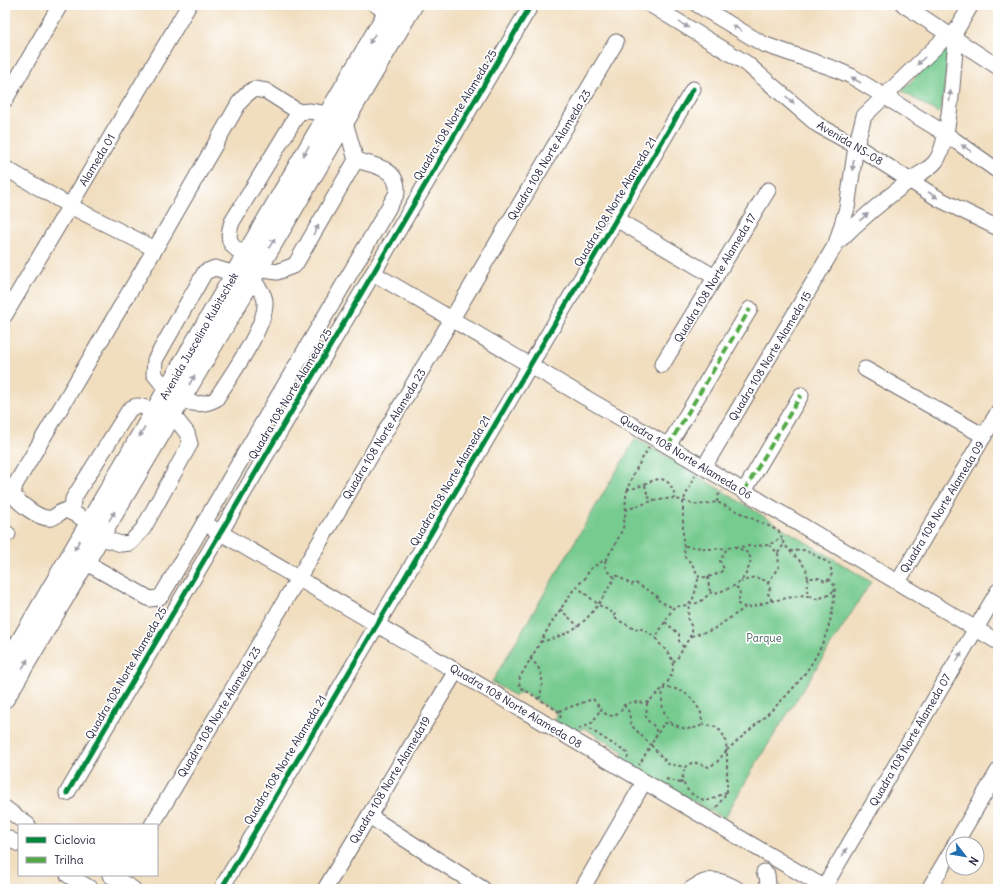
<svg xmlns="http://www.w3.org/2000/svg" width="1003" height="894" font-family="Delius,sans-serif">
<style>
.green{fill:#76cb8f;stroke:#4c7665}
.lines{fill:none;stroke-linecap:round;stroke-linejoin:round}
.minor-casing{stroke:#6a6469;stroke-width:17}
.major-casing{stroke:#6a6469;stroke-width:21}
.path{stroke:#6a6469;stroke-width:2;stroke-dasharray:3 3;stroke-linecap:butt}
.minor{stroke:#fff;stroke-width:15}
.major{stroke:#fff;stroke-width:19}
.quiet{stroke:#53aa46;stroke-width:4;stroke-dasharray:8 4;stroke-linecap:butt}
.cycleway-casing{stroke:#fff;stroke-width:8}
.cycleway{stroke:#00873e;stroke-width:5}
.oneway{fill:#9c9ca7}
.labels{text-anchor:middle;stroke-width:3.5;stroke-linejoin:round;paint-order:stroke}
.street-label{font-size:11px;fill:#22223b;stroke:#fff}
.park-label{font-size:11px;fill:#3f5d58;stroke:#fff}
</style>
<rect width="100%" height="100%" fill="#fff"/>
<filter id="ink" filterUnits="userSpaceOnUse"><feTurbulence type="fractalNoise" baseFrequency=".025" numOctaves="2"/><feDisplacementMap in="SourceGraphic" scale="8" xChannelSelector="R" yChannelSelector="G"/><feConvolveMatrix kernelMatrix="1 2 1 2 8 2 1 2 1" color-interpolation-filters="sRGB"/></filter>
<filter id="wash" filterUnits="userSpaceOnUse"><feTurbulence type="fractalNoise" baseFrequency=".012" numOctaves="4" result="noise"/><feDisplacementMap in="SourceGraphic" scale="16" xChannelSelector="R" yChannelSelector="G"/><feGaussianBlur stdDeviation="0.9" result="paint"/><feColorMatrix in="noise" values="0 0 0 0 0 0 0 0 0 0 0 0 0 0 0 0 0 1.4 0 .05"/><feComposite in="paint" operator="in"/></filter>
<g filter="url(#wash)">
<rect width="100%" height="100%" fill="#f1debf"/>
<g class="green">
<path d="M946,46L949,48L941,111L938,113L902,91Z"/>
<path d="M636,438L871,582L757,762L724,819L623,760L622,751L584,728L575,732L556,721V712L522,692L515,696L492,682Z"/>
</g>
</g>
<g filter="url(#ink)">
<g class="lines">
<defs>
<g id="minor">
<path d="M376,5L388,12"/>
<path d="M651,5L746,63L818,125L856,146L939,199L998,228"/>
<path d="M698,5L763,44L835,69L851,76L946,134L998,171"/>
<path d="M904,5L998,67"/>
<path d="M953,36L971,5"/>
<path d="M5,100L60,5"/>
<path d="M5,168L70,206L155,249"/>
<path d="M616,219L715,277"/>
<path d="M840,240C861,219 885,199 909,181C918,174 929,170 936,161C951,139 953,67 956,38"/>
<path d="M246,256C229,246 226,240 232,222L299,112"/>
<path d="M257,269L277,272L295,265L356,160L345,122"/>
<path d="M373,273L668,446L998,642"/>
<path d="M5,315L189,5"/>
<path d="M662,365L768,190"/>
<path d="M865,369L984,436"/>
<path d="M167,390L154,374L155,360L205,272L215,268L235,274"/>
<path d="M181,400C193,404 203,406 216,399C229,378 267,326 265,302C265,294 256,285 252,278"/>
<path d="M668,446L750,309"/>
<path d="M704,467L836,244L847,208L856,146L864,116L949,34"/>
<path d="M744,491L801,395"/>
<path d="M72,513L73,499L129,410C138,402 145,408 155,412"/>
<path d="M89,523C83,519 75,513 68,511C61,509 57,517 51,518C40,520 18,503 13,494L15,485L155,249L239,103L247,94L254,89L266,91L299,112L309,111L328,114"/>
<path d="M204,523L827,889"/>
<path d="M5,532L8,534"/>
<path d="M99,537L121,544L130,543L143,529L190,444L187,433L172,414"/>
<path d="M85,562L150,599L158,598L162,595L397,193C399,168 375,166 356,160"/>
<path d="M898,582L998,412"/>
<path d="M67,793L531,5"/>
<path d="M5,808L28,825"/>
<path d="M369,816L483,889"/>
<path d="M152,825L616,42"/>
<path d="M5,837L19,844"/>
<path d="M955,844L998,771"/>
<path d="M764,872L767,874L768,885L765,889"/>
<path d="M68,875L91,889"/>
<path d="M110,875L133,889"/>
<path d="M224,884L693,89"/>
<path d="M325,889L456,671"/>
<path d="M582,889L644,782"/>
<path d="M691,889C709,877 719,878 737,889"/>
<path d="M823,889L998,591"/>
<path d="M929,889L953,848"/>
</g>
<g id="major">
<path d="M5,668L392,5"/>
<path d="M5,698L413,5"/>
</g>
</defs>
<use href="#minor" class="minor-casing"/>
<use href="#major" class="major-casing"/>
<g class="path">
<path d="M645,485L648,497L656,501"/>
<path d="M627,489C644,490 664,464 674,493L673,498"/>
<path d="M717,502L718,496L722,491"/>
<path d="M626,510C623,486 638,467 649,447"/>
<path d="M685,546L711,549L727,548"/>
<path d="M735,547L769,545L779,539L782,540"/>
<path d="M790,551L801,562L806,569L808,578H820L826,582L829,579"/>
<path d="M778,553L784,544"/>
<path d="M606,560C602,567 609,574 615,577L616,575L632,585L634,582L657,596L656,599L673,608"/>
<path d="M708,577L709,589L712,592"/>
<path d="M808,578C806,589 805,594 816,599L827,596L835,590"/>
<path d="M768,583L779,566L778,553L769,545"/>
<path d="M576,586L599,605L615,614L613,617L636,630L638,627L656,637"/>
<path d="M736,587L739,589L740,594L738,604L747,608L771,601V597L768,594L770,588L767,581L754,577L741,582"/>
<path d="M771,601L804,595L810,597"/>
<path d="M560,609L578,626"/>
<path d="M665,622L679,634V641L684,648"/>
<path d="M691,636L712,630L745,608"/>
<path d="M540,642C583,632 594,613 615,577"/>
<path d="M530,658C545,673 543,679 540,698"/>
<path d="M673,662L677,659L692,633V628L688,619L689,603C700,606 704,597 712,592L715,593C736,587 746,582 751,559L748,553L736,547L727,548L720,561L724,569C719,575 707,578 699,577L692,564L685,557L683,540V501L695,476"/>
<path d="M647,703L646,719L655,727L657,734L651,745L668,764L685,767L693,762L709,767L717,762L727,750C725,738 724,731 712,725L708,726L704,725C701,721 702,717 701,713C693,697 682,687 664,688C660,702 662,712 671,723"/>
<path d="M624,705L629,712L631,725L651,745L639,765"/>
<path d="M559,711L593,699C600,707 602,715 613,716L621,711L624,705L632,702L647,703C660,691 682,675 669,654C664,647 659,645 656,637L673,608C678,606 684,606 689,604C695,600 696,584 699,577"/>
<path d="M561,718L558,711L520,687L519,682L520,677L552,622L576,586L584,580L590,569L606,559L615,545L623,528L626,510L652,501L673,498L698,505L717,502L779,531L784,544L790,551L806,550L830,564L832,574L829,579L835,586C832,665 781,702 727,750V792L715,810"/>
<path d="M585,726L593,722L600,710"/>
<path d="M579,729L585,726L627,753L628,758"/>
<path d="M658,733L664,723C682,724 681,734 703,725"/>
<path d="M666,779L684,784C688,793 698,800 708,800C713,800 721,794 727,792"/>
<path d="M681,784L685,767"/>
</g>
<use href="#minor" class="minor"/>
<use href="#major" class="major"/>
<g class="quiet">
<path d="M668,446L750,309"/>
<path d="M744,491L801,395"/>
</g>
<defs>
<g id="cycleway">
<path d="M67,793L531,5"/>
<path d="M224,884L693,89"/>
</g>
</defs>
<use href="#cycleway" class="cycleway-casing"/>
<use href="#cycleway" class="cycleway"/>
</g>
<defs><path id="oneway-solid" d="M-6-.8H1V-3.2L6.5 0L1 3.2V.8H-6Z"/></defs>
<g class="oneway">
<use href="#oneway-solid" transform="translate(684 25) rotate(31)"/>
<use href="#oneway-solid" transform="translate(737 28) rotate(-149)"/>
<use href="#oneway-solid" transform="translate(372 39) rotate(121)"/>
<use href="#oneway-solid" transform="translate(921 61) rotate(135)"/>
<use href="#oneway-solid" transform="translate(856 80) rotate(-148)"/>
<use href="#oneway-solid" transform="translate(950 96) rotate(-84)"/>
<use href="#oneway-solid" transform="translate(790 100) rotate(42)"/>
<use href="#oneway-solid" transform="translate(966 148) rotate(-146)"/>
<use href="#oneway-solid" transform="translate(306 151) rotate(120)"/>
<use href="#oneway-solid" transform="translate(853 165) rotate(98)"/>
<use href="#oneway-solid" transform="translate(933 195) rotate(33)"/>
<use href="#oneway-solid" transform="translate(864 217) rotate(-41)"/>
<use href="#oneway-solid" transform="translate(316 230) rotate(-60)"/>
<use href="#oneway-solid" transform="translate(272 243) rotate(-59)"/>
<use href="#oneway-solid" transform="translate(192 380) rotate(-60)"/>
<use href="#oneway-solid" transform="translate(142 432) rotate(120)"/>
<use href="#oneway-solid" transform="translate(112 516) rotate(-59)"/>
<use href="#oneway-solid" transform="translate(77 545) rotate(120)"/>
<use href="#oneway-solid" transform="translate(959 657) rotate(-60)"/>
<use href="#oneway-solid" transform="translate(25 664) rotate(-60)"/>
<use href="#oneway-solid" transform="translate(844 853) rotate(-60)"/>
</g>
</g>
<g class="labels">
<g class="street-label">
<text transform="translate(455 115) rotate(-59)" y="4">Quadra 108 Norte Alameda 25</text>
<text transform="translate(850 143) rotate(31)" y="4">Avenida NS-08</text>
<text transform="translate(549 155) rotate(-59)" y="4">Quadra 108 Norte Alameda 23</text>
<text transform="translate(97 160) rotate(-59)" y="4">Alameda 01</text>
<text transform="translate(615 202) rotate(-59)" y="4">Quadra 108 Norte Alameda 21</text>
<text transform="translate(715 278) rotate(-59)" y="4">Quadra 108 Norte Alameda 17</text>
<text transform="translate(199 336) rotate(-60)" y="4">Avenida Juscelino Kubitschek</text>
<text transform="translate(770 356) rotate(-59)" y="4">Quadra 108 Norte Alameda 15</text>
<text transform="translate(290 394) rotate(-59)" y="4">Quadra 108 Norte Alameda 25</text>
<text transform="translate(384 434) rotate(-59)" y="4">Quadra 108 Norte Alameda 23</text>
<text transform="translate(686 457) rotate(31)" y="4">Quadra 108 Norte Alameda 06</text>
<text transform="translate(450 481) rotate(-60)" y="4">Quadra 108 Norte Alameda 21</text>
<text transform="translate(942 507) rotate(-59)" y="4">Quadra 108 Norte Alameda 09</text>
<text transform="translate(126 673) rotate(-60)" y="4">Quadra 108 Norte Alameda 25</text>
<text transform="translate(516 706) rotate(31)" y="4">Quadra 108 Norte Alameda 08</text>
<text transform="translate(219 712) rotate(-59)" y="4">Quadra 108 Norte Alameda 23</text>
<text transform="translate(910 740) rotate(-60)" y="4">Quadra 108 Norte Alameda 07</text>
<text transform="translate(285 760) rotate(-59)" y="4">Quadra 108 Norte Alameda 21</text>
<text transform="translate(390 780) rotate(-59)" y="4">Quadra 108 Norte Alameda19</text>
</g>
<g class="park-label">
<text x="764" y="642">Parque</text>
</g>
</g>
<rect width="1003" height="894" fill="none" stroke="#fff" stroke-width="20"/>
<rect x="18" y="824" width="140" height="52" fill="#ffffff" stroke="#a7a7b1"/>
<rect x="26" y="837" width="20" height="6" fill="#00873e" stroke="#a7a7b1"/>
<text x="54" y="844" font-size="12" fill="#22223b">Ciclovia</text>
<rect x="26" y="857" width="20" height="6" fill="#53aa46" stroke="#a7a7b1"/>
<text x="54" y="864" font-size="12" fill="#22223b">Trilha</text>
<g transform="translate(965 856) rotate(121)"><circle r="19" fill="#ffffff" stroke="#a7a7b1"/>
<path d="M0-3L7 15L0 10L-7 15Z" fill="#1f6fb2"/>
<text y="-6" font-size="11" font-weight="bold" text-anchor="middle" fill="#22223b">N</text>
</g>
</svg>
